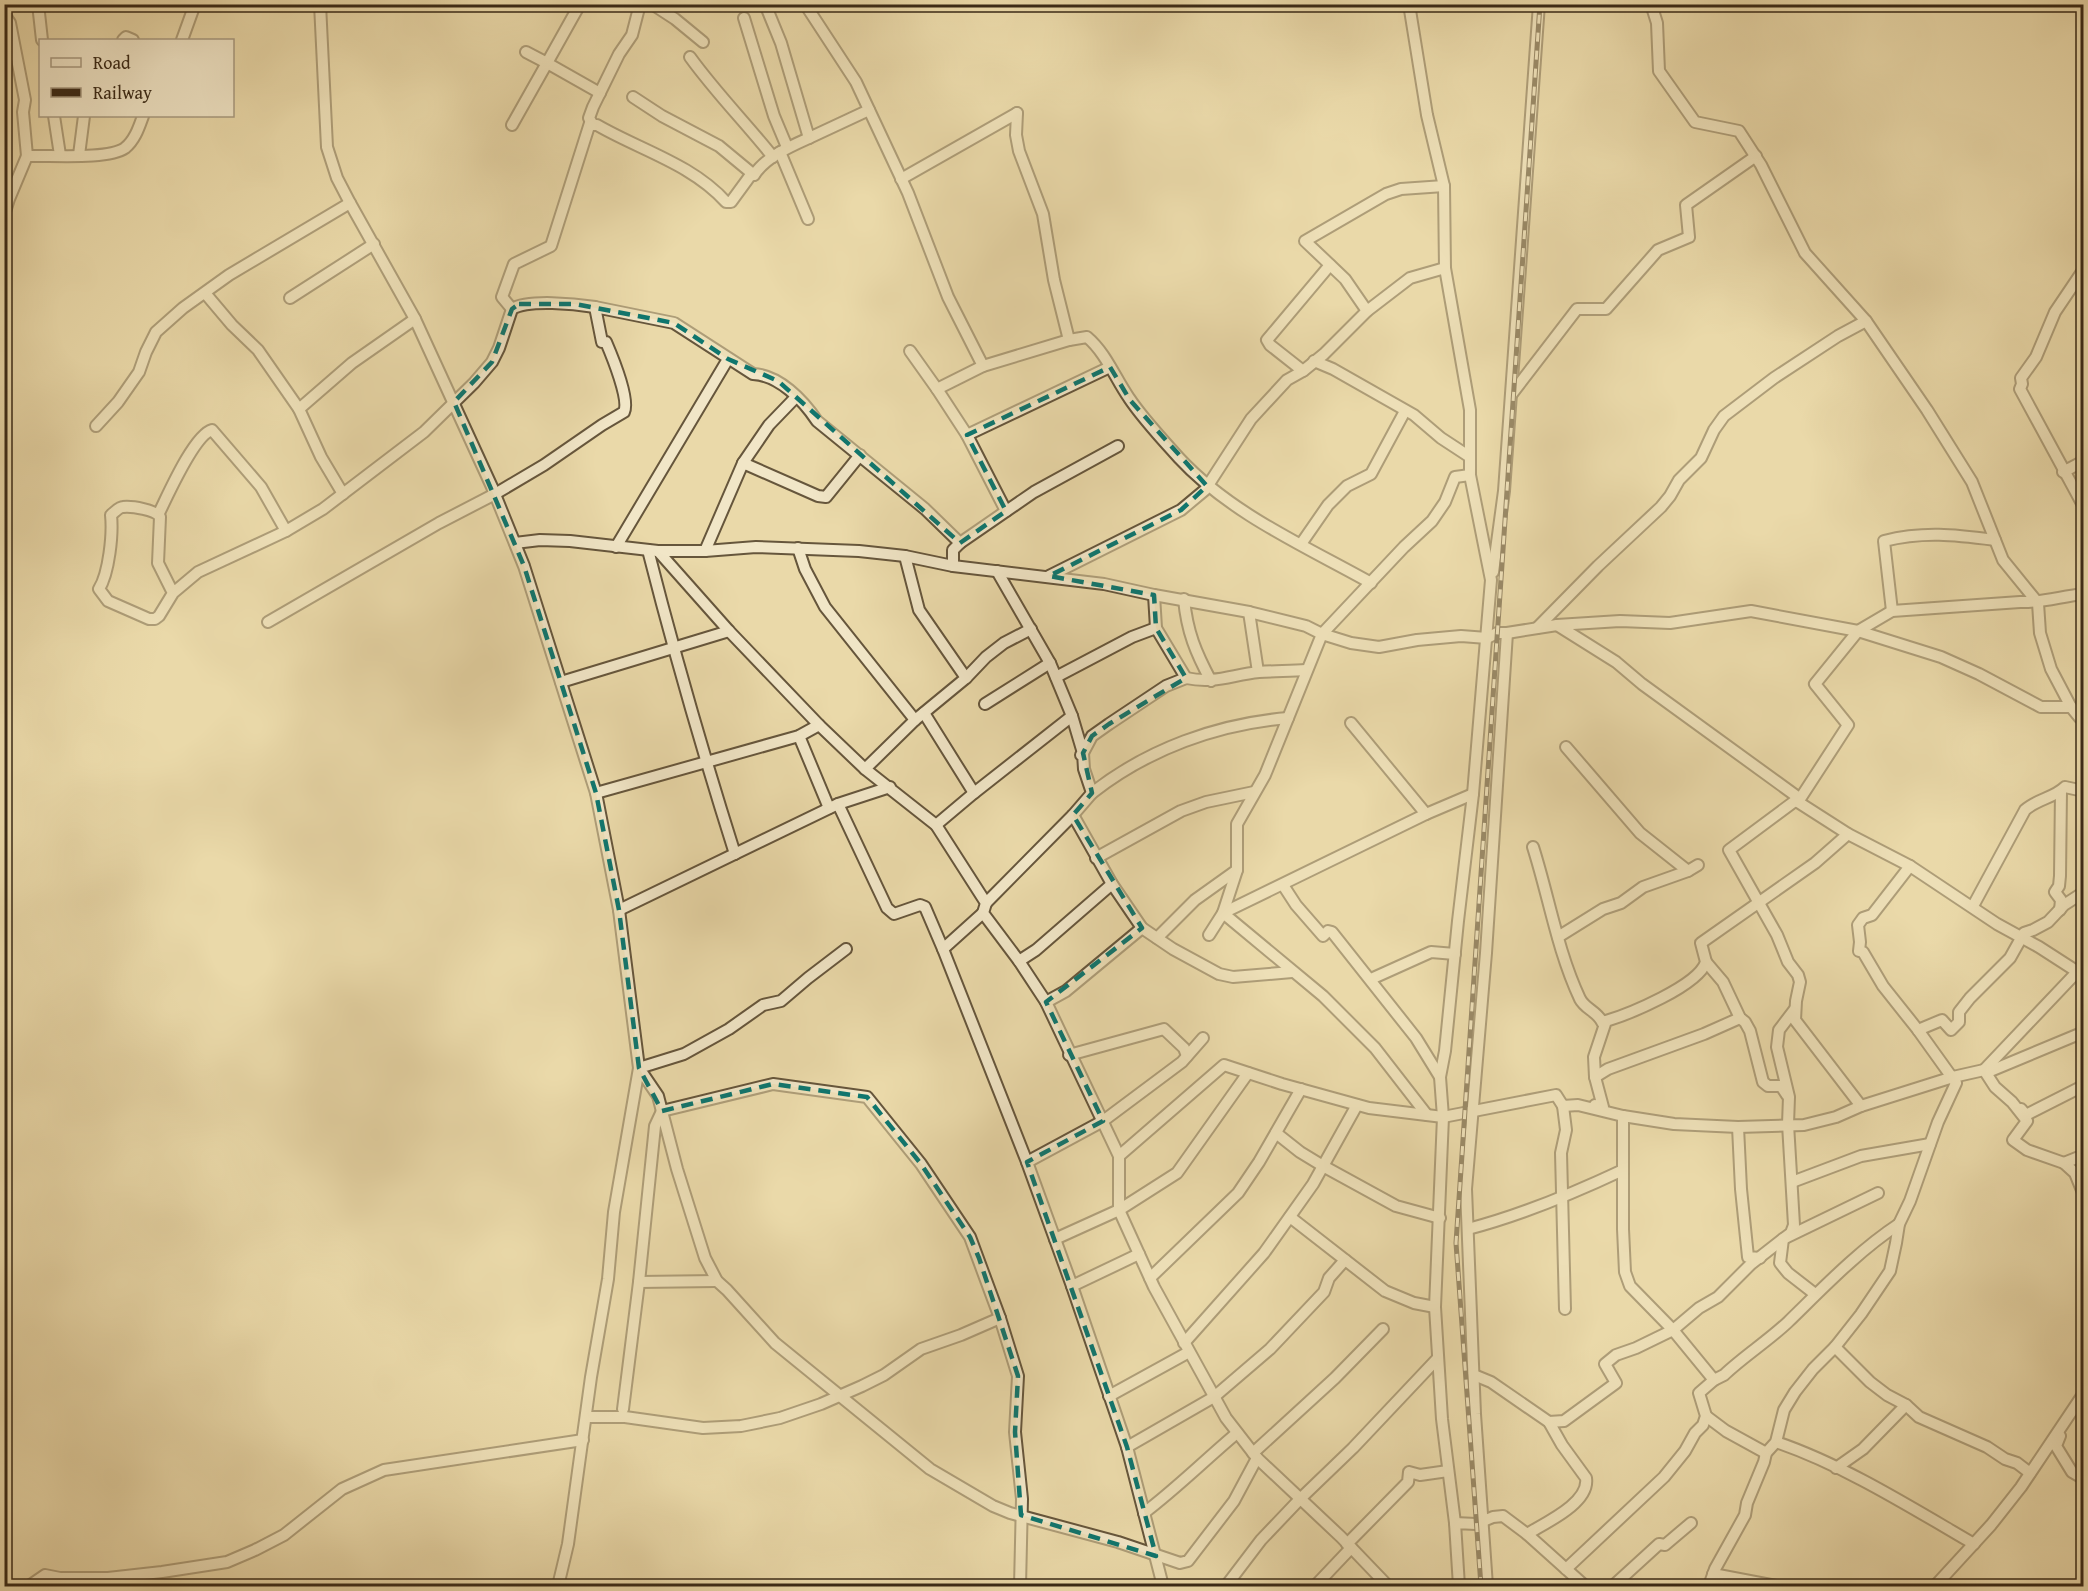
<svg xmlns="http://www.w3.org/2000/svg" width="2088" height="1591" font-family="'Gentium Book Plus',serif">
<style>
.lines{fill:none;stroke-linecap:round;stroke-linejoin:round}
.minor-casing{stroke:#66563c;stroke-width:14}
.minor{stroke:#f1e6c7;stroke-width:10}
.rail-casing{stroke:#3a2a17;stroke-width:5}
.rail{stroke:#f1e6c7;stroke-width:3;stroke-dasharray:9;stroke-linecap:butt}
.marked{fill:none;stroke:#0f766e;stroke-width:4.5;stroke-dasharray:12 8;stroke-linejoin:round}
</style>
<rect width="100%" height="100%" fill="#ead9a9"/>
<filter id="stains"><feTurbulence type="fractalNoise" baseFrequency=".00333" numOctaves="4"/><feColorMatrix values="0 0 0 0 .2 0 0 0 0 .09 0 0 0 0 .02 0 0 0 .5 -.17"/></filter>
<radialGradient id="worn" r=".72"><stop offset=".6" stop-color="#630" stop-opacity="0"/><stop offset="1" stop-color="#630" stop-opacity=".3"/></radialGradient>
<g class="lines">
<defs>
<g id="minor">
<path d="M38,4L42,40"/>
<path d="M320,4L327,147L337,178L350,203L415,319L492,487L524,566L596,793L619,910L639,1068L614,1212L608,1279L591,1377L568,1544L558,1586"/>
<path d="M580,4L547,63L600,93"/>
<path d="M640,4L632,35L619,54L593,107L589,118L593,125H597C640,150 692,164 726,202H731L750,176L754,175C766,157 789,147 809,138"/>
<path d="M652,4L675,19L703,42"/>
<path d="M765,4L781,43L809,138L869,110"/>
<path d="M805,4L856,82L908,193L948,297L983,366"/>
<path d="M1409,4L1427,115L1444,186L1445,268L1470,410V475L1491,580L1473,794L1458,921L1445,1051L1440,1077L1443,1117L1435,1307L1442,1419L1455,1523"/>
<path d="M1651,4L1657,23L1659,71L1695,122L1739,131L1761,165L1805,253L1866,321L1927,410L1972,482L2003,560L2038,603L2040,633L2051,669L2071,707"/>
<path d="M4,14L10,23L25,100L23,112L27,156C50,155 108,160 125,148C135,140 139,127 143,116"/>
<path d="M744,18L774,116L787,147"/>
<path d="M123,40L126,37L133,40"/>
<path d="M182,40L195,4"/>
<path d="M690,57C716,93 746,123 773,157"/>
<path d="M633,97L662,116L719,146L754,175"/>
<path d="M1017,113L1016,135L1019,151L1043,214L1054,280L1069,340"/>
<path d="M54,116L60,155"/>
<path d="M512,125L547,63L526,52"/>
<path d="M780,152L808,219"/>
<path d="M79,155L84,116"/>
<path d="M901,179L1017,113"/>
<path d="M4,215L9,199L27,156"/>
<path d="M2084,269L2055,312L2036,357L2021,378L2022,384L2020,389L2084,507"/>
<path d="M205,293L232,325L258,350L299,409"/>
<path d="M290,298L374,244"/>
<path d="M512,309L502,297L514,264L551,246L590,123"/>
<path d="M1367,311L1345,279L1305,241L1386,194L1401,189L1444,186"/>
<path d="M910,351L937,389"/>
<path d="M1314,361L1333,369L1414,415L1441,438L1470,457"/>
<path d="M1303,371L1270,345L1267,340L1330,265"/>
<path d="M1511,395L1577,309H1606L1658,250L1689,237L1686,205L1756,156"/>
<path d="M96,426L118,402L139,372L146,352L156,332L183,308L229,275L350,203"/>
<path d="M967,435L1110,367"/>
<path d="M743,463L769,425L796,397"/>
<path d="M2063,472L2084,461"/>
<path d="M343,494L321,457L299,409L352,363L415,319"/>
<path d="M1006,511L967,435L937,389L983,366L1069,340L1087,337C1106,353 1115,378 1129,398C1143,419 1162,439 1179,458C1231,514 1305,546 1371,583"/>
<path d="M159,513C168,495 194,435 212,430L261,487L286,531"/>
<path d="M515,543L540,540L570,541L658,551H705L756,547L859,551L905,556L953,566L1104,584L1154,595L1249,612L1306,626L1322,634L1351,643L1379,647L1417,640L1461,636L1487,638L1497,633H1507L1557,625L1620,621L1670,623L1751,611L1858,631L1941,657L1979,674L2041,707H2071L2080,718H2084"/>
<path d="M1301,544L1328,505L1347,486L1371,474L1405,411"/>
<path d="M616,547L728,359"/>
<path d="M798,548L805,569L825,607L915,720"/>
<path d="M648,550C674,652 703,753 735,854"/>
<path d="M658,551L729,631L819,725L865,769L936,825L986,903L983,913L1019,961L1046,1002L1119,1156V1210L1154,1287L1226,1418L1257,1458L1341,1537L1388,1586"/>
<path d="M705,551L743,463L818,496L826,497L860,455"/>
<path d="M953,566V550L960,543L1034,492L1118,446"/>
<path d="M997,571L1050,663L1072,716L1083,753L1092,736L1109,724L1166,686L1186,678L1156,628L1154,595"/>
<path d="M1493,572L1504,491L1539,4"/>
<path d="M1049,576L1181,510L1205,490L1251,419L1287,380L1303,371L1324,354L1367,311L1410,278L1445,268"/>
<path d="M173,593L158,563L160,517C156,510 132,506 123,507C119,507 115,512 111,515C113,534 109,573 99,589L108,601L149,619H155L159,616L173,593L198,572L286,531L323,509L424,432L474,383L492,362L499,348L512,309C528,299 576,304 595,307"/>
<path d="M1184,599C1187,632 1196,653 1211,681"/>
<path d="M1892,611L1884,541C1924,531 1955,535 1995,540"/>
<path d="M1249,612L1258,672"/>
<path d="M268,622L439,523L495,494L544,465L602,425L624,412C630,400 612,356 606,342H602L595,307L674,323L753,374C779,375 803,400 817,421L925,509L960,543"/>
<path d="M1557,625L1616,662L1642,684L1799,798L1798,802L1848,834L1910,866L1997,924L2039,947L2084,976"/>
<path d="M1537,628L1598,566L1661,507L1670,496L1679,480L1701,458L1714,430L1724,416L1774,378L1838,336L1866,321"/>
<path d="M1056,677L1132,637L1156,628"/>
<path d="M966,678L986,657L1004,643L1031,629"/>
<path d="M1186,678C1215,684 1231,675 1259,672C1275,671 1291,671 1306,670"/>
<path d="M561,682L729,631"/>
<path d="M985,704L1050,663"/>
<path d="M924,713L974,793"/>
<path d="M1351,723L1426,814"/>
<path d="M799,736L829,808"/>
<path d="M1566,747L1640,833L1688,871"/>
<path d="M1081,755L1083,753L1084,769L1092,793C1148,749 1217,724 1288,718"/>
<path d="M865,769L915,720L966,678L919,610L905,556"/>
<path d="M596,793L799,736L819,725"/>
<path d="M1799,798L1729,850L1777,935L1788,962L1798,975L1800,982L1796,1001L1795,1020L1861,1106"/>
<path d="M1798,802L1848,725L1815,684L1858,631L1892,611L2020,602C2042,603 2062,596 2084,594"/>
<path d="M838,804L890,787"/>
<path d="M1073,815L1112,884L1142,928L1173,949L1219,974L1233,977L1292,972"/>
<path d="M936,825L974,793L1072,716"/>
<path d="M1533,847C1549,897 1557,950 1580,999C1585,1009 1598,1012 1602,1022L1606,1021"/>
<path d="M1096,858L1181,811L1206,802L1254,792"/>
<path d="M1283,885L1296,905L1323,936L1328,931L1332,932L1416,1038L1440,1077"/>
<path d="M986,903L1073,815L1092,793"/>
<path d="M1973,906L2025,810C2037,799 2054,798 2065,787L2079,790L2084,793"/>
<path d="M619,910L838,804L887,908L894,914L920,905L925,907L943,949L1027,1162L1072,1286L1127,1447L1163,1586"/>
<path d="M2060,910L2061,900L2055,892L2059,886L2060,876L2061,791"/>
<path d="M1209,935L1223,913L1426,814L1473,794"/>
<path d="M1558,937L1603,909L1621,903L1643,887L1688,871L1698,865"/>
<path d="M1157,938L1195,900L1237,870"/>
<path d="M846,949L808,978L781,1001L763,1005L729,1029L684,1054L639,1068L658,1096L677,1169L705,1258L717,1281L727,1290L775,1343L930,1469L993,1506L1010,1513L1118,1542L1180,1563L1188,1561L1234,1501L1257,1458"/>
<path d="M943,949L983,913"/>
<path d="M1019,961L1036,950L1112,884"/>
<path d="M1706,962L1723,982L1740,1018L1745,1022L1750,1031L1763,1082L1768,1086H1781L1787,1095"/>
<path d="M1371,979L1431,952L1455,954"/>
<path d="M1046,1002L1066,991L1142,928"/>
<path d="M1795,1009L1779,1030L1777,1047L1789,1097L1788,1124L1794,1225L1791,1233L1783,1239L1780,1263L1788,1273L1815,1294"/>
<path d="M1918,1030L1942,1020L1951,1030L1959,1022V1012L1970,998L2010,958L2024,933L2033,930L2048,922L2064,905L2084,892"/>
<path d="M1069,1055L1164,1029L1184,1048L1187,1056"/>
<path d="M1595,1077L1608,1069L1704,1034L1740,1018"/>
<path d="M1595,1105L1603,1107L1595,1077L1594,1057L1606,1021C1629,1014 1698,986 1706,962L1701,943L1815,863L1848,834"/>
<path d="M1563,1106L1566,1130L1561,1153L1565,1309"/>
<path d="M2021,1109L2026,1115L2083,1086"/>
<path d="M1427,1115L1375,1048L1323,996L1223,913L1237,870V824L1265,775L1322,634L1404,547L1432,521L1445,502L1455,477L1470,475"/>
<path d="M1623,1116V1229L1625,1272L1630,1286L1673,1330L1714,1380"/>
<path d="M1738,1127L1741,1189L1748,1257L1760,1258"/>
<path d="M1276,1133L1300,1152L1323,1166L1396,1206L1440,1218"/>
<path d="M2084,1155L2064,1163L2075,1173L2084,1195"/>
<path d="M1119,1156L1224,1065L1282,1084L1369,1108L1443,1117L1556,1095L1563,1106L1578,1105L1623,1116L1674,1124L1738,1127L1804,1125L1836,1117L1861,1106L1953,1077L1984,1070L1988,1072L2084,1032"/>
<path d="M1027,1162L1103,1121L1182,1062L1203,1038"/>
<path d="M2064,1163L2027,1150L2013,1140L2027,1121L2012,1102L1995,1087L1984,1070L2077,972"/>
<path d="M1792,1182L1861,1156L1930,1144"/>
<path d="M1290,1217L1385,1291L1414,1303L1435,1307"/>
<path d="M1468,1229C1522,1215 1572,1194 1623,1170"/>
<path d="M1055,1239L1119,1210L1177,1173L1248,1073"/>
<path d="M1150,1278L1238,1193L1259,1162L1301,1089"/>
<path d="M639,1282L717,1281"/>
<path d="M1072,1286L1139,1254"/>
<path d="M1184,1343L1264,1253L1313,1184L1357,1105"/>
<path d="M1835,1347L1870,1382L1887,1395L1906,1405L1919,1417L1987,1447L2005,1459L2017,1463L2030,1473"/>
<path d="M1474,1375L1491,1382L1549,1422L1562,1445L1586,1478C1590,1503 1545,1523 1527,1534"/>
<path d="M1109,1396L1189,1352"/>
<path d="M623,1409L639,1282L655,1126L662,1111L773,1084L867,1097L921,1164L970,1237L1000,1318L1018,1376L1015,1432L1022,1499L1020,1586"/>
<path d="M1706,1416L1726,1431L1766,1453"/>
<path d="M586,1417H625L703,1428L741,1426L780,1418L821,1404L862,1386L884,1375L921,1349L961,1335L1000,1318"/>
<path d="M1549,1422L1564,1421L1616,1383L1605,1364L1616,1355L1636,1348L1673,1330L1699,1308L1718,1297L1751,1264L1783,1239L1878,1193"/>
<path d="M2060,1436L2056,1446L2072,1472L2084,1479"/>
<path d="M1776,1442C1844,1465 1912,1508 1974,1544"/>
<path d="M1127,1447L1214,1397L1270,1349L1324,1292L1329,1278L1345,1260"/>
<path d="M1253,1453L1335,1378L1383,1329"/>
<path d="M1836,1468L1863,1449L1906,1405"/>
<path d="M1144,1513C1177,1488 1206,1459 1237,1433"/>
<path d="M1347,1544L1408,1482L1409,1472L1420,1475L1448,1471"/>
<path d="M1566,1569L1664,1477L1685,1451L1695,1433L1703,1425L1706,1416L1699,1393L1714,1380L1724,1375C1744,1356 1768,1341 1788,1322C1823,1288 1858,1251 1899,1224"/>
<path d="M1713,1574L1776,1586"/>
<path d="M29,1586L45,1575L60,1578H108L162,1572L227,1562L255,1550L284,1535L342,1489L384,1470L583,1440"/>
<path d="M1226,1586L1261,1540L1300,1499L1353,1448L1438,1358"/>
<path d="M1315,1586L1351,1548"/>
<path d="M1459,1586L1455,1523L1476,1524L1493,1517L1503,1516L1527,1534L1585,1586"/>
<path d="M1487,1586L1475,1414L1466,1189L1486,953L1507,633"/>
<path d="M1613,1586L1659,1544L1665,1545L1691,1523"/>
<path d="M1709,1586L1715,1569L1745,1515L1747,1503L1764,1462L1766,1453L1776,1442L1784,1410L1795,1392L1813,1369L1835,1347L1861,1314L1890,1271L1896,1243L1899,1224L1910,1201L1938,1122L1956,1083L1918,1030L1883,986L1863,952L1859,951L1860,942L1858,925L1863,918L1872,915L1910,866"/>
<path d="M1935,1586L1991,1525L2021,1487L2084,1393"/>
</g>
</defs>
<use href="#minor" class="minor-casing"/>
<use href="#minor" class="minor"/>
<defs>
<path id="rail" d="M1481,1586L1456,1243L1540,4"/>
</defs>
<use href="#rail" class="rail-casing"/>
<use href="#rail" class="rail"/>
</g>
<path d="M0 0H2088V1591H0ZM519,304H575L674,323L728,359L778,381L960,543L1006,511L967,435L1110,367L1130,400L1207,486L1181,510L1049,576L1154,595L1156,628L1186,678L1109,724L1092,736L1083,753L1092,793L1073,815L1142,928L1046,1002L1103,1121L1027,1162L1127,1447L1156,1556L1021,1515L1015,1432L1018,1376L979,1258L970,1237L921,1164L867,1097L773,1084L662,1111L639,1068L619,910L596,793L524,566L454,402L492,362L512,309Z" fill="#ead9a9" fill-opacity=".55" fill-rule="evenodd"/>
<path class="marked" d="M519,304H575L674,323L728,359L778,381L960,543L1006,511L967,435L1110,367L1130,400L1207,486L1181,510L1049,576L1154,595L1156,628L1186,678L1109,724L1092,736L1083,753L1092,793L1073,815L1142,928L1046,1002L1103,1121L1027,1162L1127,1447L1156,1556L1021,1515L1015,1432L1018,1376L979,1258L970,1237L921,1164L867,1097L773,1084L662,1111L639,1068L619,910L596,793L524,566L454,402L492,362L512,309Z"/>
<rect width="2088" height="1591" fill="none" stroke="#ead9a9" stroke-width="24"/>
<rect x="6" y="6" width="2076" height="1579" fill="none" stroke="#3a2a17" stroke-width="3"/>
<rect x="12" y="12" width="2064" height="1567" fill="none" stroke="#3a2a17" stroke-width="1.5"/>
<rect x="39" y="39" width="195" height="78" fill="#f1e6c7" stroke="#a89b81" stroke-width="1.5"/>
<rect x="51" y="58" width="30" height="9" fill="#f1e6c7" stroke="#a89b81" stroke-width="1.5"/>
<text x="93" y="69" font-size="18" fill="#3a2a17">Road</text>
<rect x="51" y="88" width="30" height="9" fill="#3a2a17" stroke="#a89b81" stroke-width="1.5"/>
<text x="93" y="99" font-size="18" fill="#3a2a17">Railway</text>
<rect width="100%" height="100%" filter="url(#stains)"/>
<rect width="100%" height="100%" fill="url(#worn)"/>
</svg>
